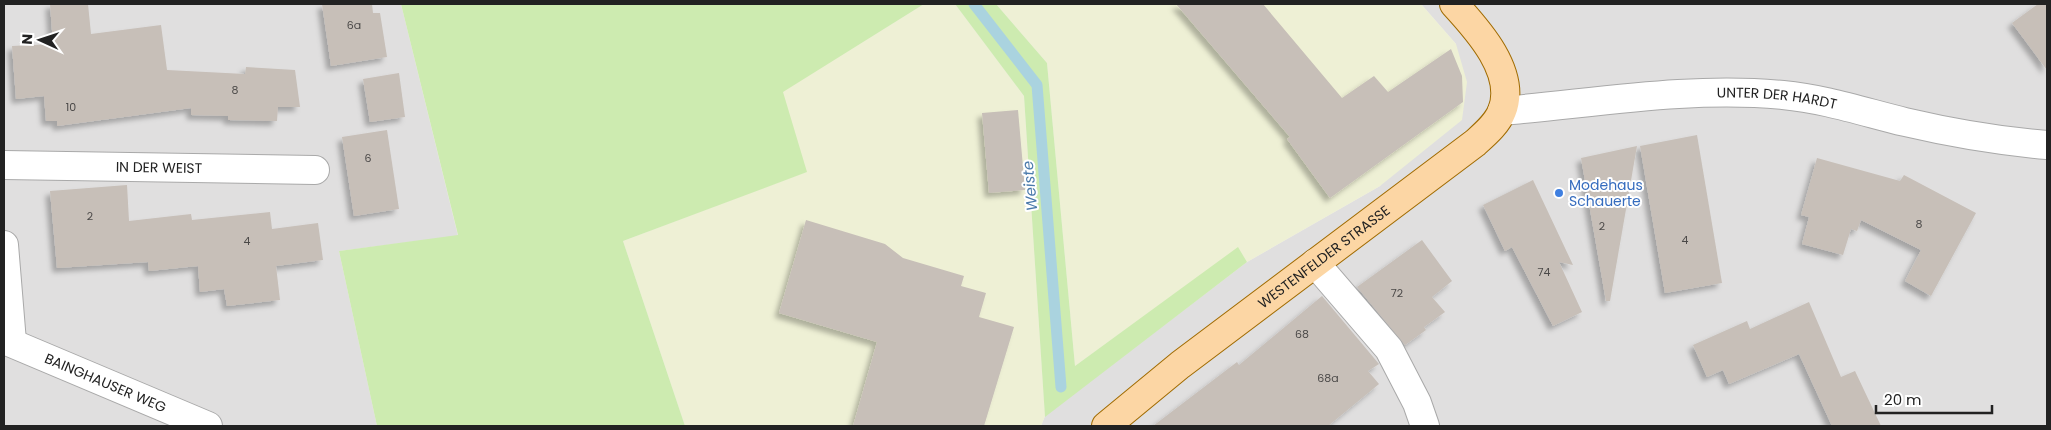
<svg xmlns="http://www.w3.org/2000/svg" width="2051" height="430" viewBox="0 0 2051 430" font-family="Poppins,sans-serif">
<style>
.residential{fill:#e0dfdf}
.farmland{fill:#eef0d5}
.grass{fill:#cdebb0}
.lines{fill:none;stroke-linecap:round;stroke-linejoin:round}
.stream{stroke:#aad3df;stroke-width:11}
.building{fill:#c7bfb8;filter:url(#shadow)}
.minor-casing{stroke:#a9a9a9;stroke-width:30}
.major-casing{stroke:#a06b00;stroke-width:30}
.minor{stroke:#fff;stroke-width:28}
.major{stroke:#fcd6a4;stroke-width:28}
.shop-dot{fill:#3f7fe0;stroke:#fff;stroke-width:2}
.labels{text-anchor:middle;stroke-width:4;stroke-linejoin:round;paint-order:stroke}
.number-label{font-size:11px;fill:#4b4948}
.street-label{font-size:14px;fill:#222;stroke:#fff}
.shop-label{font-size:14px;fill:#366cbe;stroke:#fff;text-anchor:start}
.water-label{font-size:15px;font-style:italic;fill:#4a7aab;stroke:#fff}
</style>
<defs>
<filter id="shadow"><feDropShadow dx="-4.5" dy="4.5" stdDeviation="2.5" flood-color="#0004"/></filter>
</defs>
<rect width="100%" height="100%" fill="#f2efe9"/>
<g class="residential">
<polygon points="4,4 401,4 458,236 339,251 377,426 4,426"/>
<polygon points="1421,4 2047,4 2047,426 1041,426 1045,416 1247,262 1380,186 1456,44"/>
</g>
<g class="farmland">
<polygon points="924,4 955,4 1024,96 1045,416 1041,426 685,426 623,241 806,172 782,92"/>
<polygon points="996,4 1421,4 1456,44 1467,82 1462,120 1380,186 1247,262 1238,248 1075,366 1047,63"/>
</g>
<g class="grass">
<polygon points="401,4 924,4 783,92 807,172 623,241 685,426 377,426 339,251 458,235"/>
<polygon points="955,4 996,4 1047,63 1075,366 1238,247 1247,262 1045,417 1024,96"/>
</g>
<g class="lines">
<polyline class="stream" points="974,4 1037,85 1061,387"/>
</g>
<g class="building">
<polygon points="50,4 88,4 91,34 161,25 167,70 245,74 246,67 295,70 300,107 278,107 277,121 228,120 228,116 191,115 191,108 57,126 57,121 46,121 44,96 16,99 12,46 53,44"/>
<polygon points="322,4 372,4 373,13 380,13 387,57 331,66"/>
<polygon points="1176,4 1263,4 1342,98 1374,76 1388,92 1451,49 1462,76 1463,102 1330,198 1287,139 1290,137"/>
<polygon points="2038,4 2047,4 2047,70 2012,23"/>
<polygon points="399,73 405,117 370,122 363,79"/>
<polygon points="1018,110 1025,190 989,193 982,113"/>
<polygon points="387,130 399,209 354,216 342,137"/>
<polygon points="1697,135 1722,283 1665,293 1640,146"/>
<polygon points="1637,146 1610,301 1606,301 1581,158"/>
<polygon points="1817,158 1900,181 1904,175 1976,213 1931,296 1905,281 1921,250 1861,220 1857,231 1851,229 1843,255 1802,244 1809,217 1801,215"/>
<polygon points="1533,180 1573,265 1559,262 1582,312 1553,326 1512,247 1505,251 1483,205"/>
<polygon points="127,185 129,221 191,214 192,220 270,212 272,229 318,223 323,260 276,266 280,300 227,306 224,289 200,292 198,266 149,271 148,262 57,268 50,191"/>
<polygon points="806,220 885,244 903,258 964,276 961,286 986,293 979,317 1014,327 984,426 853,426 877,342 779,313"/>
<polygon points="1422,240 1452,281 1432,297 1445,312 1424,327 1426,330 1405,345 1357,287"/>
<polygon points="1322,296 1379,364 1368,371 1379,384 1328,426 1153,426 1237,362 1239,365"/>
<polygon points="1809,302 1841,377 1855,371 1881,426 1832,426 1799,354 1729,384 1723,370 1707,377 1693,345 1747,321 1750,329"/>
</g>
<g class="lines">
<defs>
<g id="minor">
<path id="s1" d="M1502,111C1595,103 1690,86 1783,95C1825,99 1864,112 1905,122C1952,133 1999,141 2047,145"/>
<path id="s2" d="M4,165L315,170"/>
<polyline points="4,245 12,342"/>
<polyline points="1315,263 1389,349 1417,403 1425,426"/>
<path id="s3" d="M4,340L208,426"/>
</g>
<g id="major">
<path id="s4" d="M1106,426L1180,365L1475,143C1485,134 1497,124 1502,111C1517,73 1478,30 1454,4"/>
</g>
</defs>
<use href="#minor" class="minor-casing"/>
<use href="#major" class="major-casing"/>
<use href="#minor" class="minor"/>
<use href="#major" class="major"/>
</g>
<circle class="shop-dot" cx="1559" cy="193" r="5"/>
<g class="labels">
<g class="number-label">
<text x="354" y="29">6a</text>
<text x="235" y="94">8</text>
<text x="71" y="111">10</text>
<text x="368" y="162">6</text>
<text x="90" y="220">2</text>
<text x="1919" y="228">8</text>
<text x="1602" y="230">2</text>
<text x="1685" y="244">4</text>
<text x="247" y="245">4</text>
<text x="1544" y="276">74</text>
<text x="1397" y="297">72</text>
<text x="1302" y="338">68</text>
<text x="1328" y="382">68a</text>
</g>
<g class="street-label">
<text dy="5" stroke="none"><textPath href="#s1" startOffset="276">UNTER DER HARDT</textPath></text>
<text dy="5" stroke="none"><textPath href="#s2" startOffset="155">IN DER WEIST</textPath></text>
<text dy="5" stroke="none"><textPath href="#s4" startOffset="276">WESTENFELDER STRASSE</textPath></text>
<text dy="5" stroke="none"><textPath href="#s3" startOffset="110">BAINGHAUSER WEG</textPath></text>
</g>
<g class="shop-label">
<text x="1569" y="190">Modehaus<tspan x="1569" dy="16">Schauerte</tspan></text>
</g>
<g class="water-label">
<text transform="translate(1030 186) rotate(-95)" y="5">Weiste</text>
</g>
</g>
<rect width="2051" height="430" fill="none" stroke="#222222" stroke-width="10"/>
<g transform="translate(40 40) rotate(273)" stroke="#ffffff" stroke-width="4" paint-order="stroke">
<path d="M0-4L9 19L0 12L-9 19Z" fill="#222222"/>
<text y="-8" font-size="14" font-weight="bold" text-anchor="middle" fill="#222222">N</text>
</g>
<path d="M1876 405v8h116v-8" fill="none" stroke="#222222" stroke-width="2.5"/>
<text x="1884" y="405" font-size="15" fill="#222222" stroke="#ffffff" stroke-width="4" paint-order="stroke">20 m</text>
</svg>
